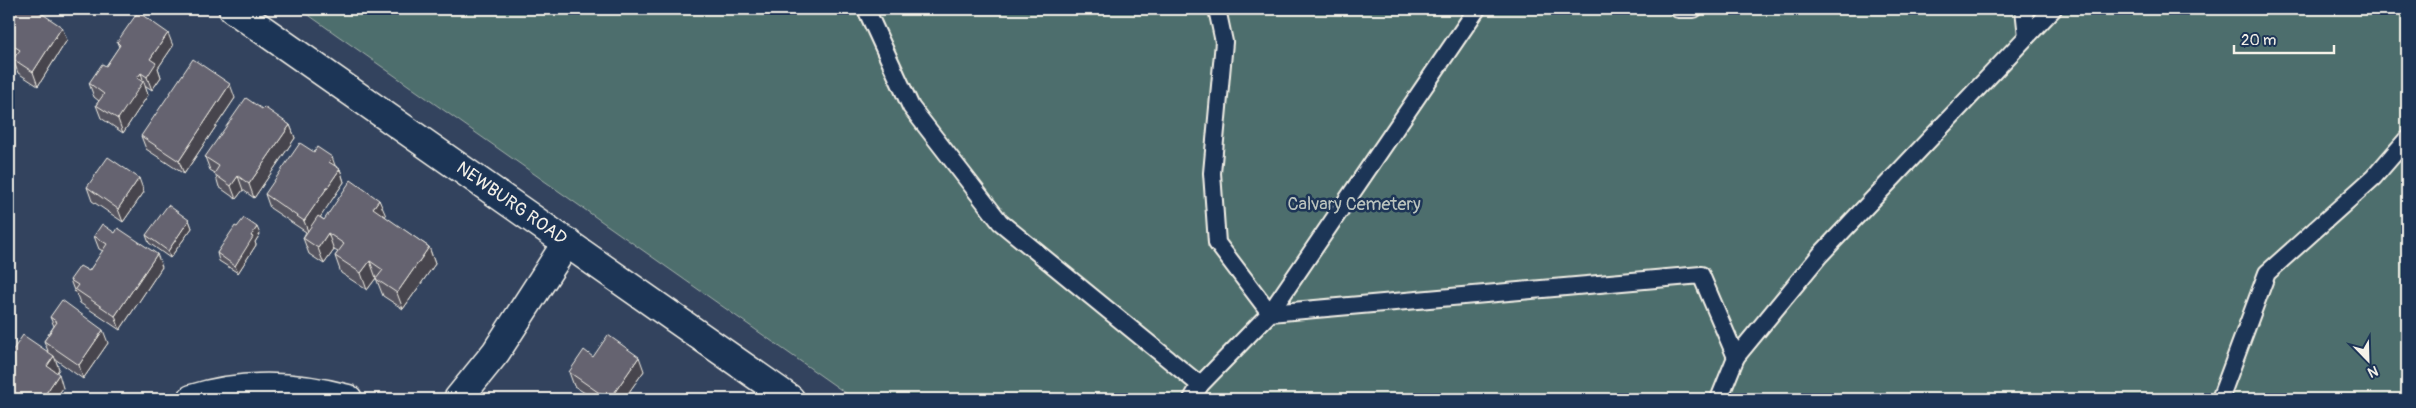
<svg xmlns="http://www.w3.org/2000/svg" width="2416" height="408" viewBox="0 0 2416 408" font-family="Pangolin,sans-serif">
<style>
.green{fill:#4e6e6d;stroke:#a1b0aa}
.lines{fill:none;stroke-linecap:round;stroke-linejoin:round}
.service-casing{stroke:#f4f1e8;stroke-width:20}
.minor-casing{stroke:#f4f1e8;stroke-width:31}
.secondary-casing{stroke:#f4f1e8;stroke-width:31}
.service{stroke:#1d3557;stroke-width:16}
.minor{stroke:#1d3557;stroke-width:28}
.secondary{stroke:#1d3557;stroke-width:28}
.wall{fill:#575560;stroke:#f4f1e8}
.shaded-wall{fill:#47454e;stroke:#f4f1e8}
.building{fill:#656370;stroke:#f4f1e8}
.labels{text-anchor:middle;stroke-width:5;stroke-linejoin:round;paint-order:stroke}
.street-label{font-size:18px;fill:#f4f1e8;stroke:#1d3557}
.park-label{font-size:18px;fill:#bac3bd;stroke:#1d3557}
</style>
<rect width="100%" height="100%" fill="#33435e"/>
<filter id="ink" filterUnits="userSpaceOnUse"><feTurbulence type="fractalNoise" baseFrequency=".02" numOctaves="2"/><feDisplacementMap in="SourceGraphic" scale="10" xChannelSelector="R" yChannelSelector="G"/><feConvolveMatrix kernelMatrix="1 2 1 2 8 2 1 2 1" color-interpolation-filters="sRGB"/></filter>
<g filter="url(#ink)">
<polygon class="green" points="300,9 2407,9 2407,399 854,399"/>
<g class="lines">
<defs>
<g id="service">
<polyline points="866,9 911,107 1000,222 1200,385"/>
<polyline points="1217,9 1224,42 1212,173 1217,243 1270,313 1477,9"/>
<polyline points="1678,9 1694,9"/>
<polyline points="2024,9 2027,36"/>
<polyline points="1736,357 1820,255 2053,9"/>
<polyline points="1192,399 1200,385 1270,313 1701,275 1736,357 1719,399"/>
<polyline points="2220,399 2267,273 2374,177 2407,139"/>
</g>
<g id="minor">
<path d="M192,399C244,383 296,385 348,399"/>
<polyline points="458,399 496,352 567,242"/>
</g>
<polyline id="secondary" points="233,9 790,399"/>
</defs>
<use href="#service" class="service-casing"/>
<use href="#minor" class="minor-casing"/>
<use href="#secondary" class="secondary-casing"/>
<use href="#service" class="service"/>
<use href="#minor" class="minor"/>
<use href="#secondary" class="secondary"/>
</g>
<g class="wall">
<polygon points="9,9 39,11 67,40 38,86 18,73 13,59 15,57 9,53"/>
<polygon points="117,42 173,46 158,68 161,77 152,90 146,86 145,87 148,95 123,133 101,118 96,105 99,101 94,97 89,83 106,66 119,47"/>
<polygon points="235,98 184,174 146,149 141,136"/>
<polygon points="262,109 290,125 295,138 254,198 243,190 236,199 219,187 215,173 210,170 205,157"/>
<polygon points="335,166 340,169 344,182 320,217 324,220 379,200 385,217 429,247 435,264 403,309 383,296 376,278 367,290 341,273 335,256 338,252 334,250 324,264 309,254 303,238 306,232 270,208 265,194"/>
<polygon points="87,187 144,192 123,222 92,201"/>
<polygon points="189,220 192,228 170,258 149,243 146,235"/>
<polygon points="237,227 260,234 255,242 256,245 238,273 219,261 217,253"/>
<polygon points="94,236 162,267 120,330 80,303 77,295 75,293 70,280 89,271 103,251 99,249"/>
<polygon points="50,317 108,343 83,379 55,359 59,369 56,373 63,388 55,399 9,399 9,356 48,351 44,341 54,326"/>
<polygon points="593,357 644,371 624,399 594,399 574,386 569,372"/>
</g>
<g class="shaded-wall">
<polygon points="62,27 67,40 38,86 33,72"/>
<polygon points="168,33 173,46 158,68 161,77 152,90 147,77 150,59"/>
<polygon points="141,73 148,95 123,133 118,119 137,78"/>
<polygon points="230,84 235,98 184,174 179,161"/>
<polygon points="290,125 295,138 254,198 249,184"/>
<polygon points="332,157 337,171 329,162"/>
<polygon points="340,169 344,182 309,234 304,221"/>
<polygon points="238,176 243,190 236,199 231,186"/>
<polygon points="139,178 144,192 123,222 118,209"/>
<polygon points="379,200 386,216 379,225 373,208"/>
<polygon points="189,220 192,228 170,258 168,251"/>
<polygon points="257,227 260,234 255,242 256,245 238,273 235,266 251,236"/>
<polygon points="328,233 334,250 324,264 318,248"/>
<polygon points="429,247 435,264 403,309 397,293"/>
<polygon points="157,254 162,267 120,330 115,316"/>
<polygon points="370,261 376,278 367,290 361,273"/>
<polygon points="103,330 108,343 83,379 79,365"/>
<polygon points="54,356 59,369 52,380 47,366"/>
<polygon points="639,357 644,371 624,399 610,399"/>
<polygon points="59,374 63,388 55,399 42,399"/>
</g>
<g class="building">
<polygon points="9,9 35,9 62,27 33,72 13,59 20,50 9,43"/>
<polygon points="138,12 168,33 150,59 156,63 147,77 141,73 137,78 143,82 118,119 96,105 104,94 89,83 102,64 106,66 120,45 117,42"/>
<polygon points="193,59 230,84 179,161 141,136"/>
<polygon points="246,98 262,109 264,107 290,125 249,184 238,176 231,186 214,174 219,166 205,157"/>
<polygon points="300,143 314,152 317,147 332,157 329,162 340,169 304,221 265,194"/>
<polygon points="108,157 139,178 118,209 87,187"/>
<polygon points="351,180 379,200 373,208 429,247 397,293 376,279 383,270 370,261 361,273 335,256 344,244 328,233 318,248 303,238 318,216 324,220"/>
<polygon points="168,205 189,220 168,251 146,235"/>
<polygon points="244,218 257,227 251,236 253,237 235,266 217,253 235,226 237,227"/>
<polygon points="102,224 115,233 118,228 157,254 115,316 75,289 78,285 70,280 80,266 89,271 107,244 94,236"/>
<polygon points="62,300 103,330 79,365 44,341 57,322 50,317"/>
<polygon points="23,335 54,356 47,366 59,374 42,399 20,399 9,391 9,369 12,365 9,363 9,356"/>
<polygon points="608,335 639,357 610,399 608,399 569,372 584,350 593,357"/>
<polygon points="553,395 563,399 551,399"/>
</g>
</g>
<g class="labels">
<g class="street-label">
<text transform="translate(512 203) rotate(35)" y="6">NEWBURG ROAD</text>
</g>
<g class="park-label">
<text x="1354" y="210">Calvary Cemetery</text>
</g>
</g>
<rect width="2416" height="408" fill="none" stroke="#1d3557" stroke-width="30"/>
<rect x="15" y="15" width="2386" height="378" fill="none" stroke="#f4f1e8" stroke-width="2" filter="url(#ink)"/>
<g transform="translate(2368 360) rotate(157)" stroke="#1d3557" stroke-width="4" paint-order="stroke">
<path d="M0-4L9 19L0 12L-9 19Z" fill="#f4f1e8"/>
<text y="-8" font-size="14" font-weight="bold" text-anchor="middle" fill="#f4f1e8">N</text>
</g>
<path d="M2234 45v8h100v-8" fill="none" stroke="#f4f1e8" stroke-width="2.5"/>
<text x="2241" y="45" font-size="15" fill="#f4f1e8" stroke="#1d3557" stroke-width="4" paint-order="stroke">20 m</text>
</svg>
